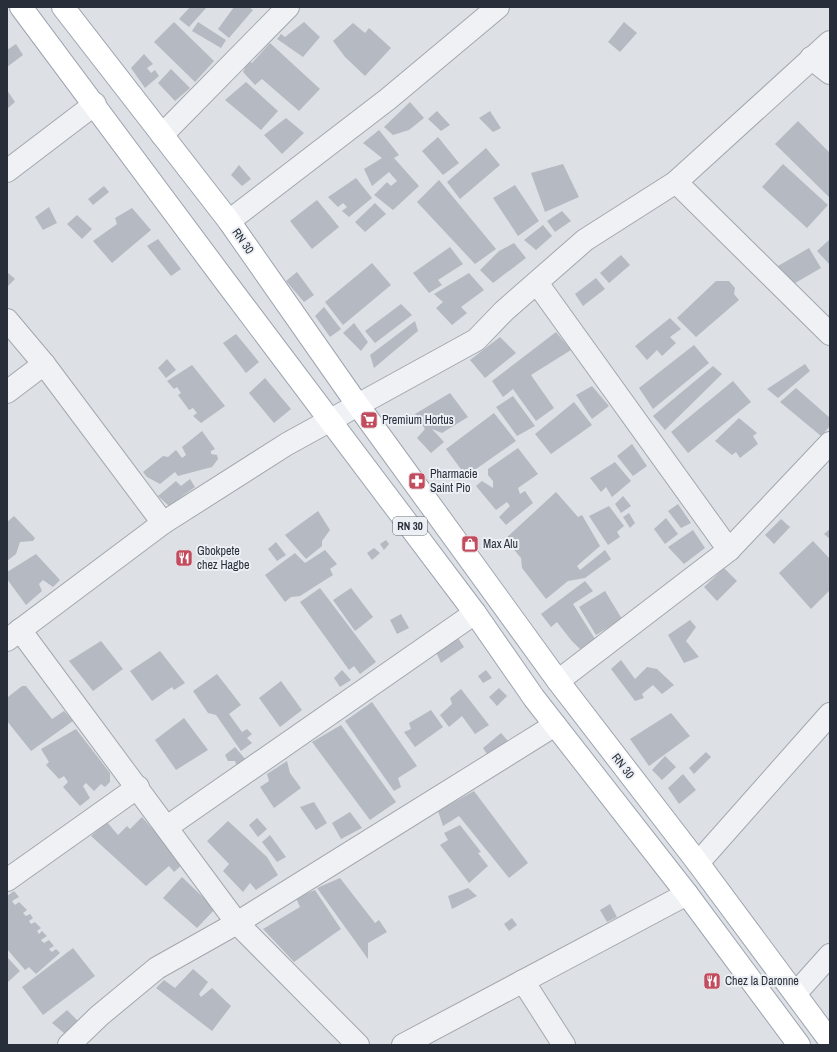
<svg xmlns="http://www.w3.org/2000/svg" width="837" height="1052" viewBox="0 0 837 1052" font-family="'Archivo Narrow',sans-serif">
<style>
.building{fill:#b5bac2}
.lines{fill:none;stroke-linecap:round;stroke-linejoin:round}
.minor-casing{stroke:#a3a7af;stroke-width:24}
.major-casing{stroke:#9da5b0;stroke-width:24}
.minor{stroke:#eff1f4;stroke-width:22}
.major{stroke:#fff;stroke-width:22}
.labels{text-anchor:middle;stroke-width:4;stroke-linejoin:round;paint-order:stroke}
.shield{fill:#eceff3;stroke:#636972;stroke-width:1}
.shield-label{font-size:11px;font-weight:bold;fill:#282f3b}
.street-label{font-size:12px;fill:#282f3b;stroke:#eceff3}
.poi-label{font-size:12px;fill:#282f3b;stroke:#eceff3;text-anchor:start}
</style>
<rect width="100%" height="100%" fill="#dde0e5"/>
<g class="building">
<polygon points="190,7 207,7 189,27 179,19"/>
<polygon points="234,7 249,7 253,10 229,38 218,29"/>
<polygon points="174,22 214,61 195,82 154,42"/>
<polygon points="198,22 226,40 221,48 192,31"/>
<polygon points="304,22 320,37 303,57 277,39 281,34 285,37"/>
<polygon points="624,22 637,33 620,52 608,42"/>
<polygon points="353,23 365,33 369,28 391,48 365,76 345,57 333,41"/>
<polygon points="270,43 320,89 299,111 262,79 255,85 243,72 248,61 252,63"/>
<polygon points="16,44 23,55 7,67 7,50"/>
<polygon points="144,54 153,64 147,68 151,73 155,70 159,76 145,88 131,68"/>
<polygon points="171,69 190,88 175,101 158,83"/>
<polygon points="246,82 278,111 261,130 225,100"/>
<polygon points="7,90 15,102 7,109"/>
<polygon points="410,102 424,118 409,130 393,135 384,127"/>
<polygon points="437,111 450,125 441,131 428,119"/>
<polygon points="490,111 501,128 493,132 479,118"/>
<polygon points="286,118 304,133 282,154 264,135"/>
<polygon points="798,121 830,153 830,198 775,144"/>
<polygon points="379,130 399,155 394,158 419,186 393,210 374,195 387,182 391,186 397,181 389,172 372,186 364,169 382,158 363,143"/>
<polygon points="438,137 459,163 443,175 422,151"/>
<polygon points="486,148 500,165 460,199 447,182"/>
<polygon points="563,164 579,197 545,212 531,173"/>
<polygon points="783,164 828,205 807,228 762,187"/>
<polygon points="239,165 251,179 242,186 231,175"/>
<polygon points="356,178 372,198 349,217 342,211 347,207 343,203 338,207 328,197"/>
<polygon points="439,180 496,249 475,264 417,202"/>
<polygon points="515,185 539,221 518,236 493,198"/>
<polygon points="104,186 109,192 93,205 88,199"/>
<polygon points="317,200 339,227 312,249 290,221"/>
<polygon points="375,203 386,214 365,232 355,222"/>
<polygon points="49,207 57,223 43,230 35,217"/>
<polygon points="132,208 151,230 112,263 93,241 117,224 115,218"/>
<polygon points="562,211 571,221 555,232 547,221"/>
<polygon points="77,215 92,229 82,239 67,224"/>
<polygon points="543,225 552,236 536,250 524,240"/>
<polygon points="158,239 181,269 171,276 147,246"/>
<polygon points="830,239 830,265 817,251"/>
<polygon points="514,243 526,258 493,283 480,270 499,251"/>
<polygon points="450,247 463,264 438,280 442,285 429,293 413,273"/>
<polygon points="809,248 821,268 790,286 778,266"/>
<polygon points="621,255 630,265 609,283 600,273"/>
<polygon points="372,263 391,285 343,325 325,302"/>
<polygon points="7,272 15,279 7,287"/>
<polygon points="297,272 314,295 304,302 286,281"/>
<polygon points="469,273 484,290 461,307 467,313 452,325 436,308 443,302 434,294"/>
<polygon points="596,278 605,289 583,306 575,294"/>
<polygon points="716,281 729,281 735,288 734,294 739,300 696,337 677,318"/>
<polygon points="401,304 412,315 375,343 365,331"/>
<polygon points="324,307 341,329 330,337 315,316"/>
<polygon points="670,318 681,329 670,337 676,343 662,356 657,350 647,360 635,346"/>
<polygon points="415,321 418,331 374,368 370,355"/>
<polygon points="354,323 368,342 361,351 343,333"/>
<polygon points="556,332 571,350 531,375 554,408 536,421 513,389 503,397 492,381"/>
<polygon points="236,334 259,362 246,373 223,343"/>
<polygon points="500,337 516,353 485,378 470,360"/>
<polygon points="694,345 709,363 653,409 639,388"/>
<polygon points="167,359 176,370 166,378 158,368"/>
<polygon points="805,364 810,371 778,398 767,389"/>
<polygon points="192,365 225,406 201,423 193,416 197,413 193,408 189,410 178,395 181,393 177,387 174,389 167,381"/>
<polygon points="713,366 722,374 665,430 653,416"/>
<polygon points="265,378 291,409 274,423 249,393"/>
<polygon points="733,381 751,402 688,453 671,432"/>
<polygon points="592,386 609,406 592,419 576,395"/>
<polygon points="796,388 830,418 830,426 821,436 780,402"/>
<polygon points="450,393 468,417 442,433 432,429 444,442 431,453 417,438 425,429 415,414"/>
<polygon points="513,396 535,426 517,436 496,407"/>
<polygon points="574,402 592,425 551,454 535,434"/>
<polygon points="494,413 516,441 466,476 446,449"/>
<polygon points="739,418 757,433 753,436 758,444 740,458 736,452 732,455 715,441"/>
<polygon points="202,431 215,449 211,451 211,454 217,455 218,459 212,467 178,476 175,472 160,484 147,477 143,472 163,456 168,457 176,450 182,458 186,455 182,447"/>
<polygon points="632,444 647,466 633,476 617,456"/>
<polygon points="518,448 538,474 518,488 520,494 525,491 533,503 506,525 499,517 510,506 507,502 496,510 476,486 482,481 493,488 493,481 488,475 488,469"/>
<polygon points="615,462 631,481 612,497 606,487 601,492 590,478"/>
<polygon points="190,479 195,487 169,506 158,496 176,481 181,486"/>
<polygon points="556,492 578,517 582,515 600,546 577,566 580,570 605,550 611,559 585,578 568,581 546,599 522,568 521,558 505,539"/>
<polygon points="623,496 631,506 621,513 615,504"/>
<polygon points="678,504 691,523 681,528 668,511"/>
<polygon points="609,506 624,526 617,532 620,537 608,545 589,516"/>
<polygon points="318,511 330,530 322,541 322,546 306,559 285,535"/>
<polygon points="629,513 635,523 630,528 623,517"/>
<polygon points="14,516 35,538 33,541 20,542 16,554 7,561 7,522"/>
<polygon points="666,518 678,534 665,544 654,529"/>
<polygon points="781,519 790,527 774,544 765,535"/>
<polygon points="830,529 830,539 824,534"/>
<polygon points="693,530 705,548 684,564 668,547"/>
<polygon points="386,540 389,544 384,550 380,544"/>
<polygon points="813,541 830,559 830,590 811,609 779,573"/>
<polygon points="276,542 286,555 277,561 268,549"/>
<polygon points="374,548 380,553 372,560 367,553"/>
<polygon points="325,550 337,564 330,569 333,575 300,596 291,597 285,602 265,575 295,553 305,563"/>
<polygon points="36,554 60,580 53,587 43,580 39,584 42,591 26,605 7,579 7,572"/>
<polygon points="724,568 737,581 717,601 704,587"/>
<polygon points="585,581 593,591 573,604 595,639 580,649 571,640 557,622 551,627 541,614"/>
<polygon points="320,588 376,662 360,674 354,666 349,670 300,602"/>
<polygon points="351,588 373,617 355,631 333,600"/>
<polygon points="605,591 622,619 596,635 579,607"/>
<polygon points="401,614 409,628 397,634 390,620"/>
<polygon points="690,620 696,627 686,641 699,657 684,663 668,635"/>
<polygon points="458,638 464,647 441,663 436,652"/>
<polygon points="101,641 123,669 93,691 69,661"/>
<polygon points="160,651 185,683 174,690 172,687 152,701 130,671"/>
<polygon points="621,660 635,679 647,667 657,669 674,685 662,694 653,685 642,694 644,698 635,701 611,669"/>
<polygon points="342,670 351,680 340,687 334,678"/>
<polygon points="486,670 492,678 483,683 478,676"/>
<polygon points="217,674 241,705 229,714 242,732 247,729 252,734 247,738 252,743 241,751 216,715 208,713 193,691"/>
<polygon points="281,681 302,710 280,727 259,698"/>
<polygon points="22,686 26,686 52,719 64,711 73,721 31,751 7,721 7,695 8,697"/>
<polygon points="499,688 507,696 497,706 489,697"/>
<polygon points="461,689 489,725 475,734 462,716 449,727 440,715 452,704 450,698"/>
<polygon points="372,702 417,766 398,778 401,787 394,791 345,721"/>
<polygon points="431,710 443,727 415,747 404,732 411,729 409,723"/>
<polygon points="671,713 690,736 649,766 630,739"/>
<polygon points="184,718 208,750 176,770 155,740"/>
<polygon points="341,725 396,802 370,820 312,742"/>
<polygon points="76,729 110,773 110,782 105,787 101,784 94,791 86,783 83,786 90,798 80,806 63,787 68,782 64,776 59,779 46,765 49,762 41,749"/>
<polygon points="501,733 508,741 489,757 483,748"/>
<polygon points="235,747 246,760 237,766 235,761 228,761 225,755"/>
<polygon points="706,752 711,757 694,774 689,768"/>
<polygon points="665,756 676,767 662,780 652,770"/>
<polygon points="287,761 290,773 301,788 274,808 260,787 269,781 267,774"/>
<polygon points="683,774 696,790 679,804 668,788"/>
<polygon points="474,791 528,863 509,878 459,816 443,826 438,811"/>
<polygon points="314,802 327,823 316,830 300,807"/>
<polygon points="350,812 362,828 341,839 332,823"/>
<polygon points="142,817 183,864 174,872 169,866 146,886 91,836 107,822 118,835 127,826 130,829"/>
<polygon points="257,818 267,829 258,837 249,825"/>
<polygon points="228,821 267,857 278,875 256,890 250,883 243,892 223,871 229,864 207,841"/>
<polygon points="460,825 481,852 478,853 488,866 469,883 440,845 448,840 444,833"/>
<polygon points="270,835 286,857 277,862 262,842"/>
<polygon points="182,877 215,909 197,928 163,898"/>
<polygon points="340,878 375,923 379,920 387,932 368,943 368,959 317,888"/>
<polygon points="468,888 477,896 452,909 448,896"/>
<polygon points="315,890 341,929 294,962 263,929 300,907 296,898"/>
<polygon points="14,891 19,897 12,901 15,905 19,902 27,910 23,913 26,916 30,914 33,918 29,921 31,924 35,922 41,928 37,931 39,934 42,931 47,936 41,940 44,943 49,940 54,946 49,949 52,952 56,949 60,953 36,974 29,967 25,970 7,949 7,896"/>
<polygon points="610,904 617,917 607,922 600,910"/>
<polygon points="512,918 517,925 509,931 504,924"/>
<polygon points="73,948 95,976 43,1015 22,987"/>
<polygon points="7,957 20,971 7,983"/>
<polygon points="193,969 208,982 199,994 201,997 212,988 231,1006 212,1031 156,988 164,980 175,988"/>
<polygon points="67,1010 78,1021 65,1034 52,1023"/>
</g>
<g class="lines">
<defs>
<g id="minor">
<polyline points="811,58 830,73"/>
<polyline points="162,135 288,7"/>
<polyline points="7,171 95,104"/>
<polyline points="676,182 830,334"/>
<polyline points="229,221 388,99 498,7"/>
<polyline points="537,283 729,550"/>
<polyline points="7,320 44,364 163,523"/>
<polyline points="7,392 44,364"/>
<polyline points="20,630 237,923 358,1045"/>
<polyline points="7,640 163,523 287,444 476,340 504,311 585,240 676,182 830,42"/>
<polyline points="558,681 729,550 830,443"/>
<polyline points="167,827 475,613"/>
<polyline points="698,863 830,714"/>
<polyline points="7,880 138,787"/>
<polyline points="523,981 564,1045"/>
<polyline points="796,993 830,955"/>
<polyline points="69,1045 99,1016 157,968 237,923 555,725"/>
<polyline points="403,1045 687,894"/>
</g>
<g id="major">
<polyline points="21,7 225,281 475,613 534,698 687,894 799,1045"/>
<polyline points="63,7 229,221 357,404 558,681 698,863 830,1041"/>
</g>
</defs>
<use href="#minor" class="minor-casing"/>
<use href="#major" class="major-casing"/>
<use href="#minor" class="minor"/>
<use href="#major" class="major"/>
</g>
<defs>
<symbol id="supermarket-square" viewBox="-11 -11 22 22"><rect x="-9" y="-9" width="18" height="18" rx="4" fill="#c24b5d" stroke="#eceff3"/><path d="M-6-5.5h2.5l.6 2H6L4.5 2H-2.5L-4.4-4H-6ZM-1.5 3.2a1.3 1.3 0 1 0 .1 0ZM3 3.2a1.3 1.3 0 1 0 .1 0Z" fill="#fff"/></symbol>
<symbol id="pharmacy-square" viewBox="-11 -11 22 22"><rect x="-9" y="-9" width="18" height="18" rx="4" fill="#c24b5d" stroke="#eceff3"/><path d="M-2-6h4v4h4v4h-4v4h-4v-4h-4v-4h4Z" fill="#fff"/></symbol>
<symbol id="shop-square" viewBox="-11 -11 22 22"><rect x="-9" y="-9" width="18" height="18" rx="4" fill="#c24b5d" stroke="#eceff3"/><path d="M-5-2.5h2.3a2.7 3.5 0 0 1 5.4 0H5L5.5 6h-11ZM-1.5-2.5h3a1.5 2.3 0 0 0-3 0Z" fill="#fff"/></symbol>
<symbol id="restaurant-square" viewBox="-11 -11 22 22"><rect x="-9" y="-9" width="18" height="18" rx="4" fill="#c24b5d" stroke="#eceff3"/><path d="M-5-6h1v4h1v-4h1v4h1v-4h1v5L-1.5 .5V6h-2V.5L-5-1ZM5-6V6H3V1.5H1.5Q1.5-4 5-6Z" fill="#fff"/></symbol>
</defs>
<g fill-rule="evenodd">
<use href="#supermarket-square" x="359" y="410" width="20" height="20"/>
<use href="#pharmacy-square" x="407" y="471" width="20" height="20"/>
<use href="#shop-square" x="460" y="534" width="20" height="20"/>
<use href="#restaurant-square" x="174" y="548" width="20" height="20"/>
<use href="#restaurant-square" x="702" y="971" width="20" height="20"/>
</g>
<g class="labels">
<rect class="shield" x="393" y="517" width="34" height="18" rx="3"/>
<g class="shield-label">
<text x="410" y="530">RN 30</text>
</g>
<g class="street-label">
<text transform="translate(243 241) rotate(55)" y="4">RN 30</text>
<text transform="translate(623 766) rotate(52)" y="4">RN 30</text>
</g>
<g class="poi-label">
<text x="382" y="424">Premium Hortus</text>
<text x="430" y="478">Pharmacie<tspan x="430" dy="14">Saint Pio</tspan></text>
<text x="483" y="548">Max Alu</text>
<text x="197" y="555">Gbokpete<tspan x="197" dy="14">chez Hagbe</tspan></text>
<text x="725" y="985">Chez la Daronne</text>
</g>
</g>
<rect width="837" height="1052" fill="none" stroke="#282f3b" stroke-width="16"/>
</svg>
